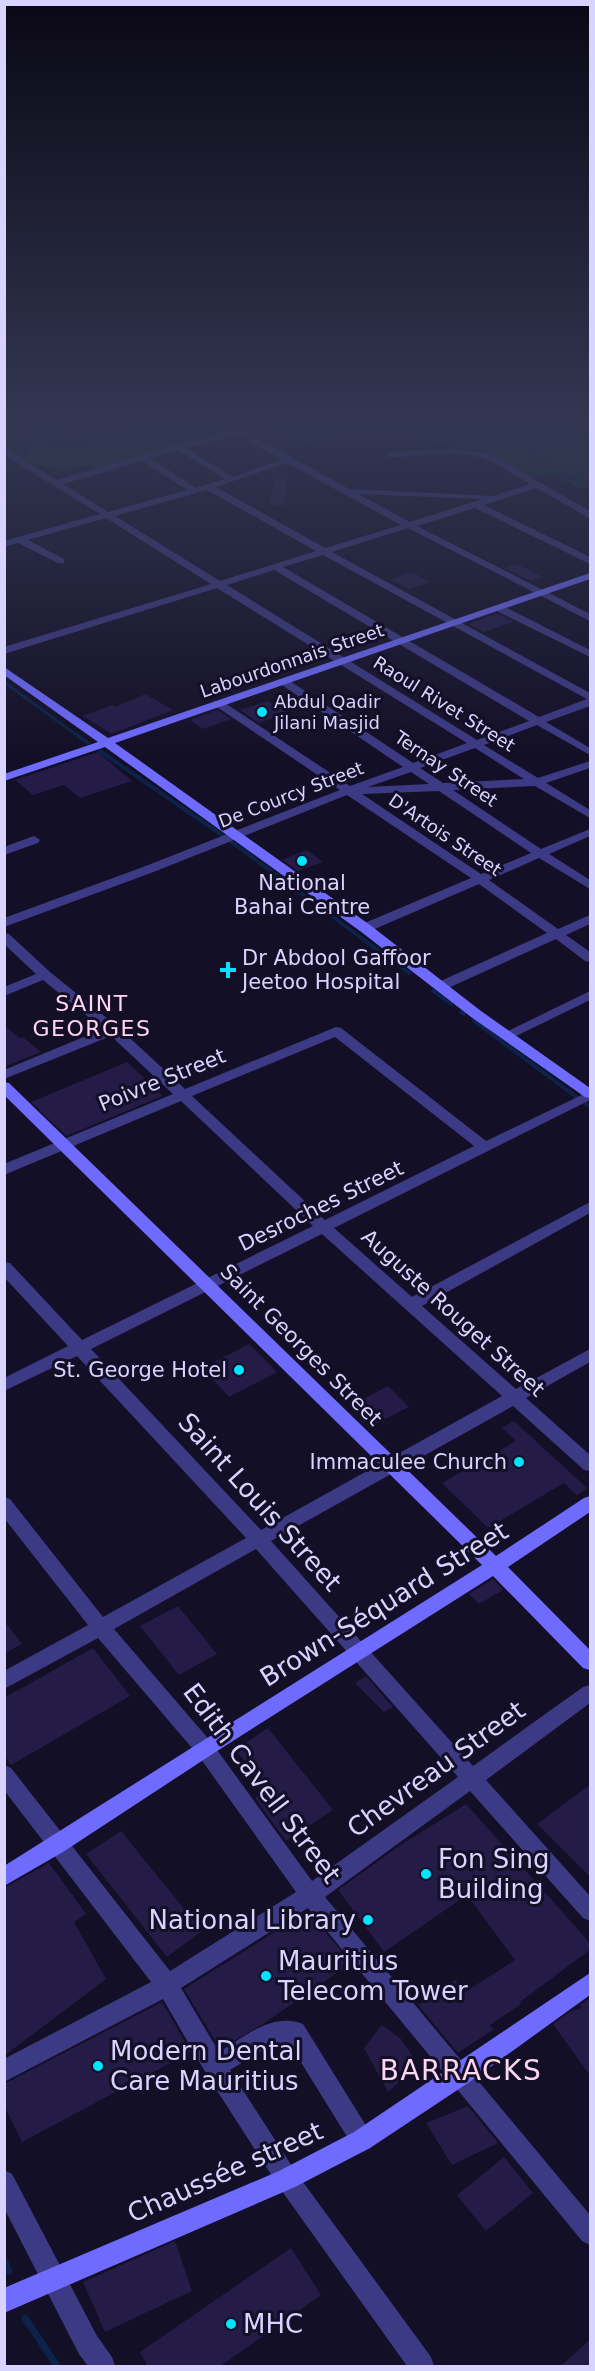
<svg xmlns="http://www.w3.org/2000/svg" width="595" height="2371" viewBox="0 0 595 2371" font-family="'DejaVu Sans',sans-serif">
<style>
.green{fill:#12302f}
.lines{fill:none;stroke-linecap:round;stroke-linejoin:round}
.stream-far2{stroke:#0c2248;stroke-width:3}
.stream-far1{stroke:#0c2248;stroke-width:4}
.stream{stroke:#0c2248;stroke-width:7}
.building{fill:#241b47}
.street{fill:#3d3a85;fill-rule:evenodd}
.secondary{fill:#6f6bff;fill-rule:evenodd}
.poi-dot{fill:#00e5ff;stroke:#130f26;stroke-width:2}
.labels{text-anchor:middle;stroke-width:6;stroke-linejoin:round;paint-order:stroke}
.far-street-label{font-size:18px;fill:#d9d4ff;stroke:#130f26}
.far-poi-label{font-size:18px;fill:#d9d4ff;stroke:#130f26;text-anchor:start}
.poi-label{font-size:21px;fill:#d9d4ff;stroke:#130f26;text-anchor:end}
.street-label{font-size:21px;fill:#d9d4ff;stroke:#130f26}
.neighbourhood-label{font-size:22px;letter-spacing:1.5px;fill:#ffd6f0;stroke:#130f26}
.near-street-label{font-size:26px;fill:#d9d4ff;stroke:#130f26}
.near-poi-label{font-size:26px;fill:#d9d4ff;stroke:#130f26;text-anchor:start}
.near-quarter-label{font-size:28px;letter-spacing:1.5px;fill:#ffd6f0;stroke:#130f26}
</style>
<rect width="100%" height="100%" fill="#130f26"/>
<g class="green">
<path d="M45,424L52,427L49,442L43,446C62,445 81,453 94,436C110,436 127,437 140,424H214L229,432L157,452L137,455L101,468L82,467L65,471L34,465L18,457L27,452L35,435L32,425Z"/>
<polygon points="290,424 296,424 326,440 305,445 274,429"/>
<polygon points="311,424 590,424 590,486 580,489 552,474 532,478 479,448 432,444 410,430 378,428 371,431 357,433"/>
</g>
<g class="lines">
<g class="stream-far2">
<polyline points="468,424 499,433 570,479 590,481"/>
<polyline points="4,682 78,736"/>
</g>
<g class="stream-far1">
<polyline points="76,734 88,743"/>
<polyline points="100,751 222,835 409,973"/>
<polyline points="433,991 451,1004"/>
<polyline points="461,1012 464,1014"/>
<polyline points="474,1021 590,1107"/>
</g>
<g class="stream">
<polyline points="4,2260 9,2271"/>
<polyline points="25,2318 57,2366"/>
</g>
</g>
<g class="building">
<polygon points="275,478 287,479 284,506 270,505"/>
<polygon points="517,564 543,577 531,581 505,568"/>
<polygon points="412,572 431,582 409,589 390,580"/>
<polygon points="497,614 514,622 484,632 468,624"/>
<polygon points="145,694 173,710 112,734 83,716 112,705 115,707"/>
<polygon points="268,701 287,713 259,723 240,710"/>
<polygon points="217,710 231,719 203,729 190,720"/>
<polygon points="98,752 132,781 80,798 64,785 33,795 15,780"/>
<polygon points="307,850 323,862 298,871 282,860"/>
<polygon points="4,1025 19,1038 23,1037 41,1052 4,1067"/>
<polygon points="127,1062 163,1096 66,1136 31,1102"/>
<polygon points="249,1344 277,1372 229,1397 202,1368"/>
<polygon points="388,1386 409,1407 370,1427 350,1406"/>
<polygon points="514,1421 587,1488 577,1495 564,1483 488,1528 442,1483 516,1441 502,1428"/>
<polygon points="493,1579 503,1590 479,1604 469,1594"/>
<polygon points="178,1606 217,1654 179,1675 140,1626"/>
<polygon points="4,1621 22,1644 4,1654"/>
<polygon points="93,1648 130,1696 11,1765 4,1755 4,1698"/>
<polygon points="366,1676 393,1707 384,1712 355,1683"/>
<polygon points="268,1728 333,1810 286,1841 255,1798 269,1788 235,1750"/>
<polygon points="591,1784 591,1878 537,1824"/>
<polygon points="466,1804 591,1944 591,1949 520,2002 521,2004 490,2025 494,2029 458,2053 418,2005 455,1980 465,1992 515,1960 467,1895 384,1952 338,1890 399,1846"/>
<polygon points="121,1831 202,1931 167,1957 86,1854"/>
<polygon points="49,1863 86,1914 74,1922 106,1979 4,2056 4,1888"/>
<polygon points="308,1911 351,1963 263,2024 220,2049 184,1989"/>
<polygon points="591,1997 591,2077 553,2024 571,2011 582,2008 580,2005"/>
<polygon points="162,2002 191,2052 22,2142 4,2105 4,2084"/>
<polygon points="382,2025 401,2039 413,2057 414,2068 388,2092 364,2048"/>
<polygon points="468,2106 498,2143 452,2165 426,2123"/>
<polygon points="504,2157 533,2193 486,2231 457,2195"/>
<polygon points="175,2241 192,2291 105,2332 83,2282"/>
<polygon points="291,2248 321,2295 219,2367 148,2367 140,2352"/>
<polygon points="591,2338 591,2367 560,2367"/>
</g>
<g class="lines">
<g class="street">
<path d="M245,431L349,489L493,496L530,484C516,476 501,465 485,459C457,448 420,456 391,458L387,455L391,452C426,451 458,447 492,455L590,511V518L587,517L537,488L484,505L590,557V564L475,508L417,526L590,614V621L408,528L332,552L590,693V706L546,722L590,748V755L537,725L484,745L538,778L590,761V768L546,783L590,810V818L535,786L453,790L541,849L590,829V836L549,854L590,880V889L539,858L489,880L558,929L590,915V924L566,935L590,952V962L585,961L556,939L446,989H436L434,986L436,983L547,933L479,884L370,931H360L359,928L360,925L471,878L347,795L151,873L4,927V918L143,867L340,790L214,705V701H222L350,786L403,767L279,683V679H287L413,763L467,743L217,588L4,654V647L211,584L106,518L28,540L64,559V563H58L18,543L4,547V541L100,514L4,455V448L57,480L176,445L226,432ZM243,437L281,460L233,477L186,448L226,438ZM178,450L225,479L196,488L150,458ZM142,461L187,490L108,512L63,484ZM287,463L401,525L325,548L216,487ZM207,490L316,551L220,581L115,516ZM358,494L482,499L410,522ZM323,555L587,699L539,717L283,567ZM274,570L529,721L477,740L227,585ZM475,748L524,779L443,783L420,768ZM411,772L429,784L368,787ZM439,791L531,853L481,874L362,794Z"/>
<polygon points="495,606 503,606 590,650 590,657 495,610"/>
<polygon points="34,836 40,840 38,843 4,855 4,847"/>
<path d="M4,933L9,934L50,972L118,1027L185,1089L336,1027L341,1028L486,1141L590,1091V1100L334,1228L412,1297L590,1202V1213L422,1306L516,1389L590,1349V1362L526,1398L590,1455V1471L584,1470L513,1406L271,1541L473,1766L583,1687L590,1685V1703L486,1780L590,1896V1921L583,1918L470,1791L325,1897L590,2215V2245L582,2241L308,1908L181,1988L219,2052C244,2037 272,2012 303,2024L370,2132L374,2140L370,2148L362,2152L354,2148L289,2043L273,2044L230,2070L295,2171L431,2357L434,2366H407L279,2187L207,2075L163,1999L4,2082V2059L151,1982L4,1790V1765L11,1768L170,1971L296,1892L198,1755L98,1638L4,1689V1671L88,1625L4,1518V1497L10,1499L103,1617L246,1538L77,1356L4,1391V1378L68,1346L4,1277V1262L10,1263L82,1340L313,1226L181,1101L4,1175V1164L173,1094L111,1036L4,1079V1070L103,1029L43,980L4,996V987L36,974L4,944ZM335,1037L474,1146L325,1220L192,1096ZM322,1234L502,1396L261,1530L91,1349ZM256,1549L458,1777L312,1881L212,1743L114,1629Z"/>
<polygon points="590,991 590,1000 512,1038 502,1038 500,1035"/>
<polygon points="4,2170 12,2174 97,2336 112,2357 115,2366 88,2366 79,2354 4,2208"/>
</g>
<g class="secondary">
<polygon points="590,573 590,579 115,743 370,925 481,1011 590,1088 590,1098 585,1097 471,1017 360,931 105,747 4,781 4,774 98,742 4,675 4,667 108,738"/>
<polygon points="4,1082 9,1083 496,1556 584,1498 590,1496 590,1512 508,1567 590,1650 590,1670 583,1668 493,1576 214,1753 63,1852 4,1886 4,1866 482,1565 4,1095"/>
<polygon points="590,1973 590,1995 468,2083 370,2148 295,2187 4,2313 4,2288 279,2171 354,2132"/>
</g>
</g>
<linearGradient id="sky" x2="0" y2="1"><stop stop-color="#0a0815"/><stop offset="0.56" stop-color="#333752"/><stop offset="1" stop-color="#333752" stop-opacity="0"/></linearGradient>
<rect width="595" height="756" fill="url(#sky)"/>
<g class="poi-dot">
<circle cx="262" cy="712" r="6"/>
<circle cx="302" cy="861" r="6"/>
<path d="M225 961h6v6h6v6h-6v6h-6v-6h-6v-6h6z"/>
<circle cx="239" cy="1370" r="6"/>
<circle cx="519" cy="1462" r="6"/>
<circle cx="426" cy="1874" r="6"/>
<circle cx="368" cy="1920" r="6"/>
<circle cx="266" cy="1976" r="6"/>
<circle cx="98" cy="2066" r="6"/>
<circle cx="231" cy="2324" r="6"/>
</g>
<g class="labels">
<g class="far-street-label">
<text transform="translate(292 661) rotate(-19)" y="6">Labourdonnais Street</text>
<text transform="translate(444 704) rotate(32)" y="6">Raoul Rivet Street</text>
<text transform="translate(446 769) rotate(34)" y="6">Ternay Street</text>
<text transform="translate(291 795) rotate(-21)" y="6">De Courcy Street</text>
<text transform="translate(445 835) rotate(34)" y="6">D'Artois Street</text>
</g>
<g class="far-poi-label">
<text x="274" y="708">Abdul Qadir<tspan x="274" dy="21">Jilani Masjid</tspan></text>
</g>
<g class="poi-label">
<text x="302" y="890" text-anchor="middle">National<tspan x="302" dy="24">Bahai Centre</tspan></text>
<text x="242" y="965" text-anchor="start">Dr Abdool Gaffoor<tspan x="242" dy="24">Jeetoo Hospital</tspan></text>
<text x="227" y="1377">St. George Hotel</text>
<text x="507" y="1469">Immaculee Church</text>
</g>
<g class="street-label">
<text transform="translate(162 1080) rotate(-22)" y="7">Poivre Street</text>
<text transform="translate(321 1206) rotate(-26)" y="7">Desroches Street</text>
<text transform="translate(453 1313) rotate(42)" y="7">Auguste Rouget Street</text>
<text transform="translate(301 1345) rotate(45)" y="7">Saint Georges Street</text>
</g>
<g class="neighbourhood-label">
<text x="92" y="1011">SAINT<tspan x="92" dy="25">GEORGES</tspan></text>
</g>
<g class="near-street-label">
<text transform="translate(260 1502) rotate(48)" y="9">Saint Louis Street</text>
<text transform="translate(384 1604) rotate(-32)" y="9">Brown-Séquard Street</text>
<text transform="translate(436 1769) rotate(-36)" y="9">Chevreau Street</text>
<text transform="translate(262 1783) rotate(53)" y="9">Edith Cavell Street</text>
<text transform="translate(225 2172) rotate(-24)" y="9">Chaussée street</text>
</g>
<g class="near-poi-label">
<text x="438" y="1868">Fon Sing<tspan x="438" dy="30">Building</tspan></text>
<text x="356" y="1929" text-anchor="end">National Library</text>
<text x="278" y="1970">Mauritius<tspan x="278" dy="30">Telecom Tower</tspan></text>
<text x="110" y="2060">Modern Dental<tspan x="110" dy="30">Care Mauritius</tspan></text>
<text x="243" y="2333">MHC</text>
</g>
<g class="near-quarter-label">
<text x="461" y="2080">BARRACKS</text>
</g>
</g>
<rect width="595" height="2371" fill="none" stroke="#d9d4ff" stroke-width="12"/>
</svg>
